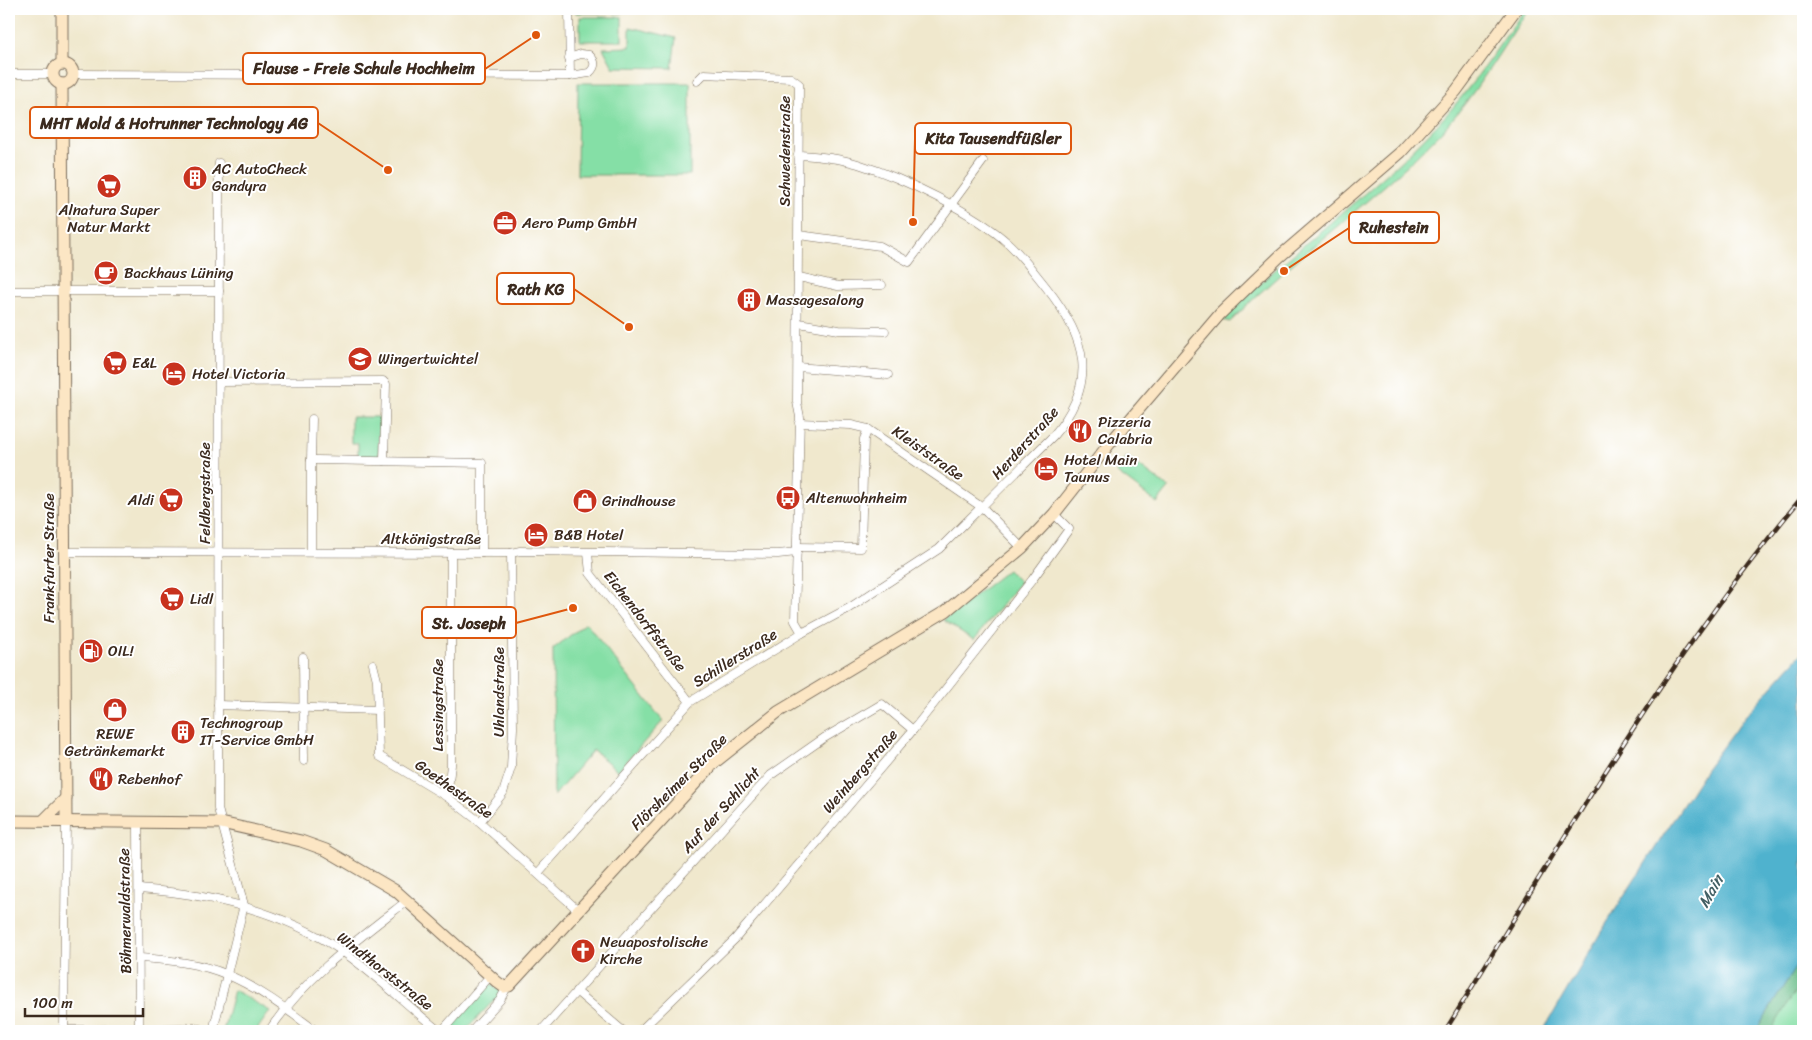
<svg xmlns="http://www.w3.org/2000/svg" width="1812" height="1040" viewBox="0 0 1812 1040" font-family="Sriracha,sans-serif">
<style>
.green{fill:#85dfa6;stroke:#608462}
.forest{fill:#6cbe8b;stroke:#547454}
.water{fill:#4fb2ce;stroke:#456e76}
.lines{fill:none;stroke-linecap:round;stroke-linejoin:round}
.street-casing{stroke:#7a6c5b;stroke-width:9}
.secondary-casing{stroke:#7a6c5b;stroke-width:13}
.street{stroke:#fff;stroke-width:8}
.secondary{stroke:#fce6c4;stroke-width:11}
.rail-casing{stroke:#3b2a1e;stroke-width:4.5}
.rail{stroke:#fff;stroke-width:2.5;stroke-dasharray:8;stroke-linecap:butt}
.labels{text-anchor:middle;stroke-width:4;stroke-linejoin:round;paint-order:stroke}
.street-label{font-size:15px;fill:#3b2a1e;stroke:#fff}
.poi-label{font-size:15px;fill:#3b2a1e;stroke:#fff;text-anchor:start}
.water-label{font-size:16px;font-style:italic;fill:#436064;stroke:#fff}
.leader{fill:none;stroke:#df570d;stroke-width:2}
.callout-dot{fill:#df570d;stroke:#fff;stroke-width:2}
.callout{fill:#fff;stroke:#df570d;stroke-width:2}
.callout-label{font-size:16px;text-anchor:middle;font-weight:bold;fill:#3b2a1e}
</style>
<rect width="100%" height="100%" fill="#fff"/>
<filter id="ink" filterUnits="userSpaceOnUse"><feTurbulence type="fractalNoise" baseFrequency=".02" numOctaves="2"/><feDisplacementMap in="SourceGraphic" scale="10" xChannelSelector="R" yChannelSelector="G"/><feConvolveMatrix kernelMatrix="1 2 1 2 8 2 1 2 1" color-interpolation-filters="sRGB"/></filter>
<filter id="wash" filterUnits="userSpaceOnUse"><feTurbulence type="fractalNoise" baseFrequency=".0096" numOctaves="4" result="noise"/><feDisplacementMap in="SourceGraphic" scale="20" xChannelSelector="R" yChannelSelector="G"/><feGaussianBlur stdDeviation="1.12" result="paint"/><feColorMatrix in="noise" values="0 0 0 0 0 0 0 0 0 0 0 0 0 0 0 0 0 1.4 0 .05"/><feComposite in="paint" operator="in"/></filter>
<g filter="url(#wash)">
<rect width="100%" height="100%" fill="#f0e8cd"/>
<g class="green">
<polygon points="576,9 625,9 622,13 576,13"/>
<path d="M1525,9H1529C1500,50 1476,95 1441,132C1376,201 1296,254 1230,322L1222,320C1290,250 1372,195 1438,124C1471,89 1497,48 1525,9Z"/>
<rect x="580" y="17" width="42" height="24"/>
<polygon points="630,27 676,38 672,68 613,67 603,48 630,47"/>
<polygon points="578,83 690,83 690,175 577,175"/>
<polygon points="351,417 379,417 379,456 358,456 358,443 351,443"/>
<polygon points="1127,457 1169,488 1157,503 1116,472"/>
<polygon points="1008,570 1020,582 974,640 943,620"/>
<polygon points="586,623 663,721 618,771 593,750 554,796 553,649"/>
<polygon points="1803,955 1803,1031 1756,1031"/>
<polygon points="492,984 501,992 497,1001 495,999 465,1031 444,1031 486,985"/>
<polygon points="234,990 270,1011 256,1031 223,1031"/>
</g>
<polygon class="forest" points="1803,955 1803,978 1771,1031 1756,1031"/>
<polygon class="water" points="1803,652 1803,955 1756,1031 1543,1031 1601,932 1706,769 1746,715"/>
</g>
<g filter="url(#ink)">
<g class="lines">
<defs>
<g id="street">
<polyline points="569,9 570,76"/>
<polyline points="9,74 53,74"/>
<path d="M72,74L570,76L589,73C596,67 596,61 589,55L581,54L569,58"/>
<polyline points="697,81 704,74 791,78 799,84 797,402 800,417 795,621 802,633"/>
<polyline points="799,235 880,246 909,262 983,161"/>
<polyline points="799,277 838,286 882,285"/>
<polyline points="9,291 219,291"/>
<polyline points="799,323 839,330 885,331"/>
<polyline points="798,367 888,375"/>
<polyline points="219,382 383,381 386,384 384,461"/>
<polyline points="799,423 851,425 868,429 983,508 1022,548"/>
<polyline points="311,460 312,419"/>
<polyline points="797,547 861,548 864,439 868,429"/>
<polyline points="64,552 511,553 520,551 778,554 797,552"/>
<polyline points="311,552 311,460 317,460 482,463 482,553"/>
<polyline points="588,553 590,573 690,702"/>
<polyline points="303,657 304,761"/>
<polyline points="373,664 377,680 379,756 447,797 480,822 579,911"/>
<polyline points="218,705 378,710"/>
<polyline points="447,797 451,765 451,553"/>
<polyline points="138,822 139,1029"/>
<polyline points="480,822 503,793 511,768 513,728 511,553"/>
<path d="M538,873L690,702L802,633L849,608L939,549L1053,436C1099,382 1087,339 1046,287C1034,272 1022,256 1009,244C974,212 903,178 858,164C839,158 817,156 798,155"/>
<path d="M139,889C210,894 282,911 342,951C376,975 407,1005 439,1031"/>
<path d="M140,958C170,960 200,963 228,975C259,988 289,1011 316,1031"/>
<polyline points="576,991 623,1031"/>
<polyline points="64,1030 194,1028 209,1031"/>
<polyline points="64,1031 66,821"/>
<polyline points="213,1031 244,905 218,809 219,163"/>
<path d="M269,1031C304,978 358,939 408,900"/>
<polyline points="442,1031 490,976"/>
<polyline points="472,1031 500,1000 507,987"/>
<polyline points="541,1031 771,775 824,738 882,704 913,730"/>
<polyline points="640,1031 735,939 913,730 1032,580 1069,529 1054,514"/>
</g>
<g id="secondary">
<polyline points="62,9 62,64"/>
<circle cx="63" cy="74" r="10"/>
<polyline points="62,84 66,821"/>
<polyline points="44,820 66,798"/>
<polyline points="9,821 221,823 301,841 326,850 396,891 497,982 504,987 509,986 714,763 778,712 946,611 1022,548 1054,514 1110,443 1220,314 1279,257 1401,152 1456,91 1516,9"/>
</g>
</defs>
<use href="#street" class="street-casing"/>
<use href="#secondary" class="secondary-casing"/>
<use href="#street" class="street"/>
<use href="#secondary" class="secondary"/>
<defs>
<path id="rail" d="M1445,1031C1558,849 1665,661 1803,496"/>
</defs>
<use href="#rail" class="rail-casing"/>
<use href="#rail" class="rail"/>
</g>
</g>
<defs>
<symbol id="building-disc" viewBox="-11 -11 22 22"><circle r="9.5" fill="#c8321e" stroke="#fff"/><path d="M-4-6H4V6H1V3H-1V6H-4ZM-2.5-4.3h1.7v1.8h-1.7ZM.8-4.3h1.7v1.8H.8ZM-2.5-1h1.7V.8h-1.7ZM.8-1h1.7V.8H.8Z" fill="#fff"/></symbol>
<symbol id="supermarket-disc" viewBox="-11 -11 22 22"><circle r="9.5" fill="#c8321e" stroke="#fff"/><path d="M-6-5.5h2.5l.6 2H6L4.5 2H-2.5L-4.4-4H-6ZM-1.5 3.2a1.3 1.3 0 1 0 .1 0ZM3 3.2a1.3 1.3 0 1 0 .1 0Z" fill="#fff"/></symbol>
<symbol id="office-disc" viewBox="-11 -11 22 22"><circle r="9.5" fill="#c8321e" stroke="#fff"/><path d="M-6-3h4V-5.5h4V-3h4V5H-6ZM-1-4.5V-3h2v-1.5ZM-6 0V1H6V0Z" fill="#fff"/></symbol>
<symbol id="cafe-disc" viewBox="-11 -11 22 22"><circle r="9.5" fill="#c8321e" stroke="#fff"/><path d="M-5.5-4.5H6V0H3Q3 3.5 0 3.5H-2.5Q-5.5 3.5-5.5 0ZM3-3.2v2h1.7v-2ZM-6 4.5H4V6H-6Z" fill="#fff"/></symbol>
<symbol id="school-disc" viewBox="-11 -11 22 22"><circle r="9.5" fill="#c8321e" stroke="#fff"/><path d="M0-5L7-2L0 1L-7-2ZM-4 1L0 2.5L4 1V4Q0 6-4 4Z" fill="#fff"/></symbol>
<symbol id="hotel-disc" viewBox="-11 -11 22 22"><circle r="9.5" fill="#c8321e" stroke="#fff"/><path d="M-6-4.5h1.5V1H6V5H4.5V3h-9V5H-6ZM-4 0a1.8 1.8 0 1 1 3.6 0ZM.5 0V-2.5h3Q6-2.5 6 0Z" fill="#fff"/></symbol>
<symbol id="restaurant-disc" viewBox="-11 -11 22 22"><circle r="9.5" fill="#c8321e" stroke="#fff"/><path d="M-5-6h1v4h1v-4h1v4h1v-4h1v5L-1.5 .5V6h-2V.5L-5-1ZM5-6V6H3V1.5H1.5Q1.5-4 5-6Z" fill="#fff"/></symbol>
<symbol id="bus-disc" viewBox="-11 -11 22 22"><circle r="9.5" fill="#c8321e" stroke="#fff"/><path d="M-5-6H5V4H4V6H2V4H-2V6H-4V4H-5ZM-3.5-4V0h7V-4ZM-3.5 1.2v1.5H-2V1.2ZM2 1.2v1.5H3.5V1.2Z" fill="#fff"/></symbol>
<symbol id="shop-disc" viewBox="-11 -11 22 22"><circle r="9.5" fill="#c8321e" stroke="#fff"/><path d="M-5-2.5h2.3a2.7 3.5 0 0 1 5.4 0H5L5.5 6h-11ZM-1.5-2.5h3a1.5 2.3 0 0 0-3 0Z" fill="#fff"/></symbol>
<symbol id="fuel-disc" viewBox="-11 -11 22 22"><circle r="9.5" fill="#c8321e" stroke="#fff"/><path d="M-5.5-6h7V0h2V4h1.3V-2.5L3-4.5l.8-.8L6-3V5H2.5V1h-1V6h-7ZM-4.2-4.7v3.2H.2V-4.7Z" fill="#fff"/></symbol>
<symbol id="church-disc" viewBox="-11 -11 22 22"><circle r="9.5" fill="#c8321e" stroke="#fff"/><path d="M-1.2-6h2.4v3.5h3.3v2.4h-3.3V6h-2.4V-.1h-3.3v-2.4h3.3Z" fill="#fff"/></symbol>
</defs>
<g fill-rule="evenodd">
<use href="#building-disc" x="181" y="164" width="28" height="28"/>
<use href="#supermarket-disc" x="95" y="172" width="28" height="28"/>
<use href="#office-disc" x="491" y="209" width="28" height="28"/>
<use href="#cafe-disc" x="92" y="259" width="28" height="28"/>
<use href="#building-disc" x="735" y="286" width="28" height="28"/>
<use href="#school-disc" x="346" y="345" width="28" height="28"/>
<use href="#supermarket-disc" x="101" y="349" width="28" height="28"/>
<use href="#hotel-disc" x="160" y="360" width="28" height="28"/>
<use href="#restaurant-disc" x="1066" y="417" width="28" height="28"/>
<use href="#hotel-disc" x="1032" y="455" width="28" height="28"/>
<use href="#bus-disc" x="774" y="484" width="28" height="28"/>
<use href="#supermarket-disc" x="157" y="486" width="28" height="28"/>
<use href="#shop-disc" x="571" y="487" width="28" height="28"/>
<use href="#hotel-disc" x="522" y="521" width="28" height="28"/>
<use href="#supermarket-disc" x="158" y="585" width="28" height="28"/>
<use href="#fuel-disc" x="77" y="637" width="28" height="28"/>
<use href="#shop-disc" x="101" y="696" width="28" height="28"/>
<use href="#building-disc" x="169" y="718" width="28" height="28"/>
<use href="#restaurant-disc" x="87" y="765" width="28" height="28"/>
<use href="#church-disc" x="569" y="937" width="28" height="28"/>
</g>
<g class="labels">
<g class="street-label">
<text transform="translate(785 151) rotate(-90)" y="5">Schwedenstraße</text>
<text transform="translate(1025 443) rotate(-48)" y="5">Herderstraße</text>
<text transform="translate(928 453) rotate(35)" y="5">Kleiststraße</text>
<text transform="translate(205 493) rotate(-90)" y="5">Feldbergstraße</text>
<text x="431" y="544">Altkönigstraße</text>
<text transform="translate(49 558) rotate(-90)" y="5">Frankfurter Straße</text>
<text transform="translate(645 621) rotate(52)" y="5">Eichendorffstraße</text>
<text transform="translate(735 658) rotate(-32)" y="5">Schillerstraße</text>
<text transform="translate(499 692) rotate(-90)" y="5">Uhlandstraße</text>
<text transform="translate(438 705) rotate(-90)" y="5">Lessingstraße</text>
<text transform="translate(860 771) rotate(-49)" y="5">Weinbergstraße</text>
<text transform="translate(679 782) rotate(-45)" y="5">Flörsheimer Straße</text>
<text transform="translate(454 789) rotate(35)" y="5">Goethestraße</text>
<text transform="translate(721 810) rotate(-48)" y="5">Auf der Schlicht</text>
<text transform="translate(125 911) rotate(-91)" y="5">Böhmerwaldstraße</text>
<text transform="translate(385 971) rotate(38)" y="5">Windthorststraße</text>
</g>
<g class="poi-label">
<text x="212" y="174">AC AutoCheck<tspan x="212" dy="17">Gandyra</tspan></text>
<text x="109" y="215" text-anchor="middle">Alnatura Super<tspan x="109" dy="17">Natur Markt</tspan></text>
<text x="522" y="228">Aero Pump GmbH</text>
<text x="124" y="278">Backhaus Lüning</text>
<text x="766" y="305">Massagesalong</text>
<text x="378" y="364">Wingertwichtel</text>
<text x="132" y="368">E&amp;L</text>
<text x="192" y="379">Hotel Victoria</text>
<text x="1098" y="427">Pizzeria<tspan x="1098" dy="17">Calabria</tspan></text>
<text x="1064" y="465">Hotel Main<tspan x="1064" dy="17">Taunus</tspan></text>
<text x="806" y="503">Altenwohnheim</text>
<text x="154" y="505" text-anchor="end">Aldi</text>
<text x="602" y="506">Grindhouse</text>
<text x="554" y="540">B&amp;B Hotel</text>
<text x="190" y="604">Lidl</text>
<text x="108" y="656">OIL!</text>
<text x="200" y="728">Technogroup<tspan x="200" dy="17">IT-Service GmbH</tspan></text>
<text x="115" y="739" text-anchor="middle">REWE<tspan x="115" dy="17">Getränkemarkt</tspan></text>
<text x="118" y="784">Rebenhof</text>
<text x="600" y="947">Neuapostolische<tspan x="600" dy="17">Kirche</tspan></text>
</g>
<g class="water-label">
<text transform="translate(1710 891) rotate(-61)" y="6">Main</text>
</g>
</g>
<path class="leader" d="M536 35L485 69M388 170L318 123M913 222L915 139M1284 271L1349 228M629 327L574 289M573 608L516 623"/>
<g class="callout-dot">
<circle cx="536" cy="35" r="5"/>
<circle cx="388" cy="170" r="5"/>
<circle cx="913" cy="222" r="5"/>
<circle cx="1284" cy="271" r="5"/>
<circle cx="629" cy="327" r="5"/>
<circle cx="573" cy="608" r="5"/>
</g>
<g class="callout">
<rect x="243" y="53" width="242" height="31" rx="5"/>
<rect x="30" y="107" width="288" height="31" rx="5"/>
<rect x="915" y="123" width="156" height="31" rx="5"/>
<rect x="1349" y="212" width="90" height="31" rx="5"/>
<rect x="497" y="273" width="77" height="31" rx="5"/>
<rect x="422" y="607" width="94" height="31" rx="5"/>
</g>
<g class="callout-label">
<text x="364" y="74">Flause - Freie Schule Hochheim</text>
<text x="174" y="129">MHT Mold &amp; Hotrunner Technology AG</text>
<text x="993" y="144">Kita Tausendfüßler</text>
<text x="1394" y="233">Ruhestein</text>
<text x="536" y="295">Rath KG</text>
<text x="469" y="629">St. Joseph</text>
</g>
<rect width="1812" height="1040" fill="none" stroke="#fff" stroke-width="30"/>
<path d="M25 1008v8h118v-8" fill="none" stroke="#3b2a1e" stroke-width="2.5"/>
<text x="32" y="1008" font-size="15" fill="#3b2a1e" stroke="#ffffff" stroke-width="4" paint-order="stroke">100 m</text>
</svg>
